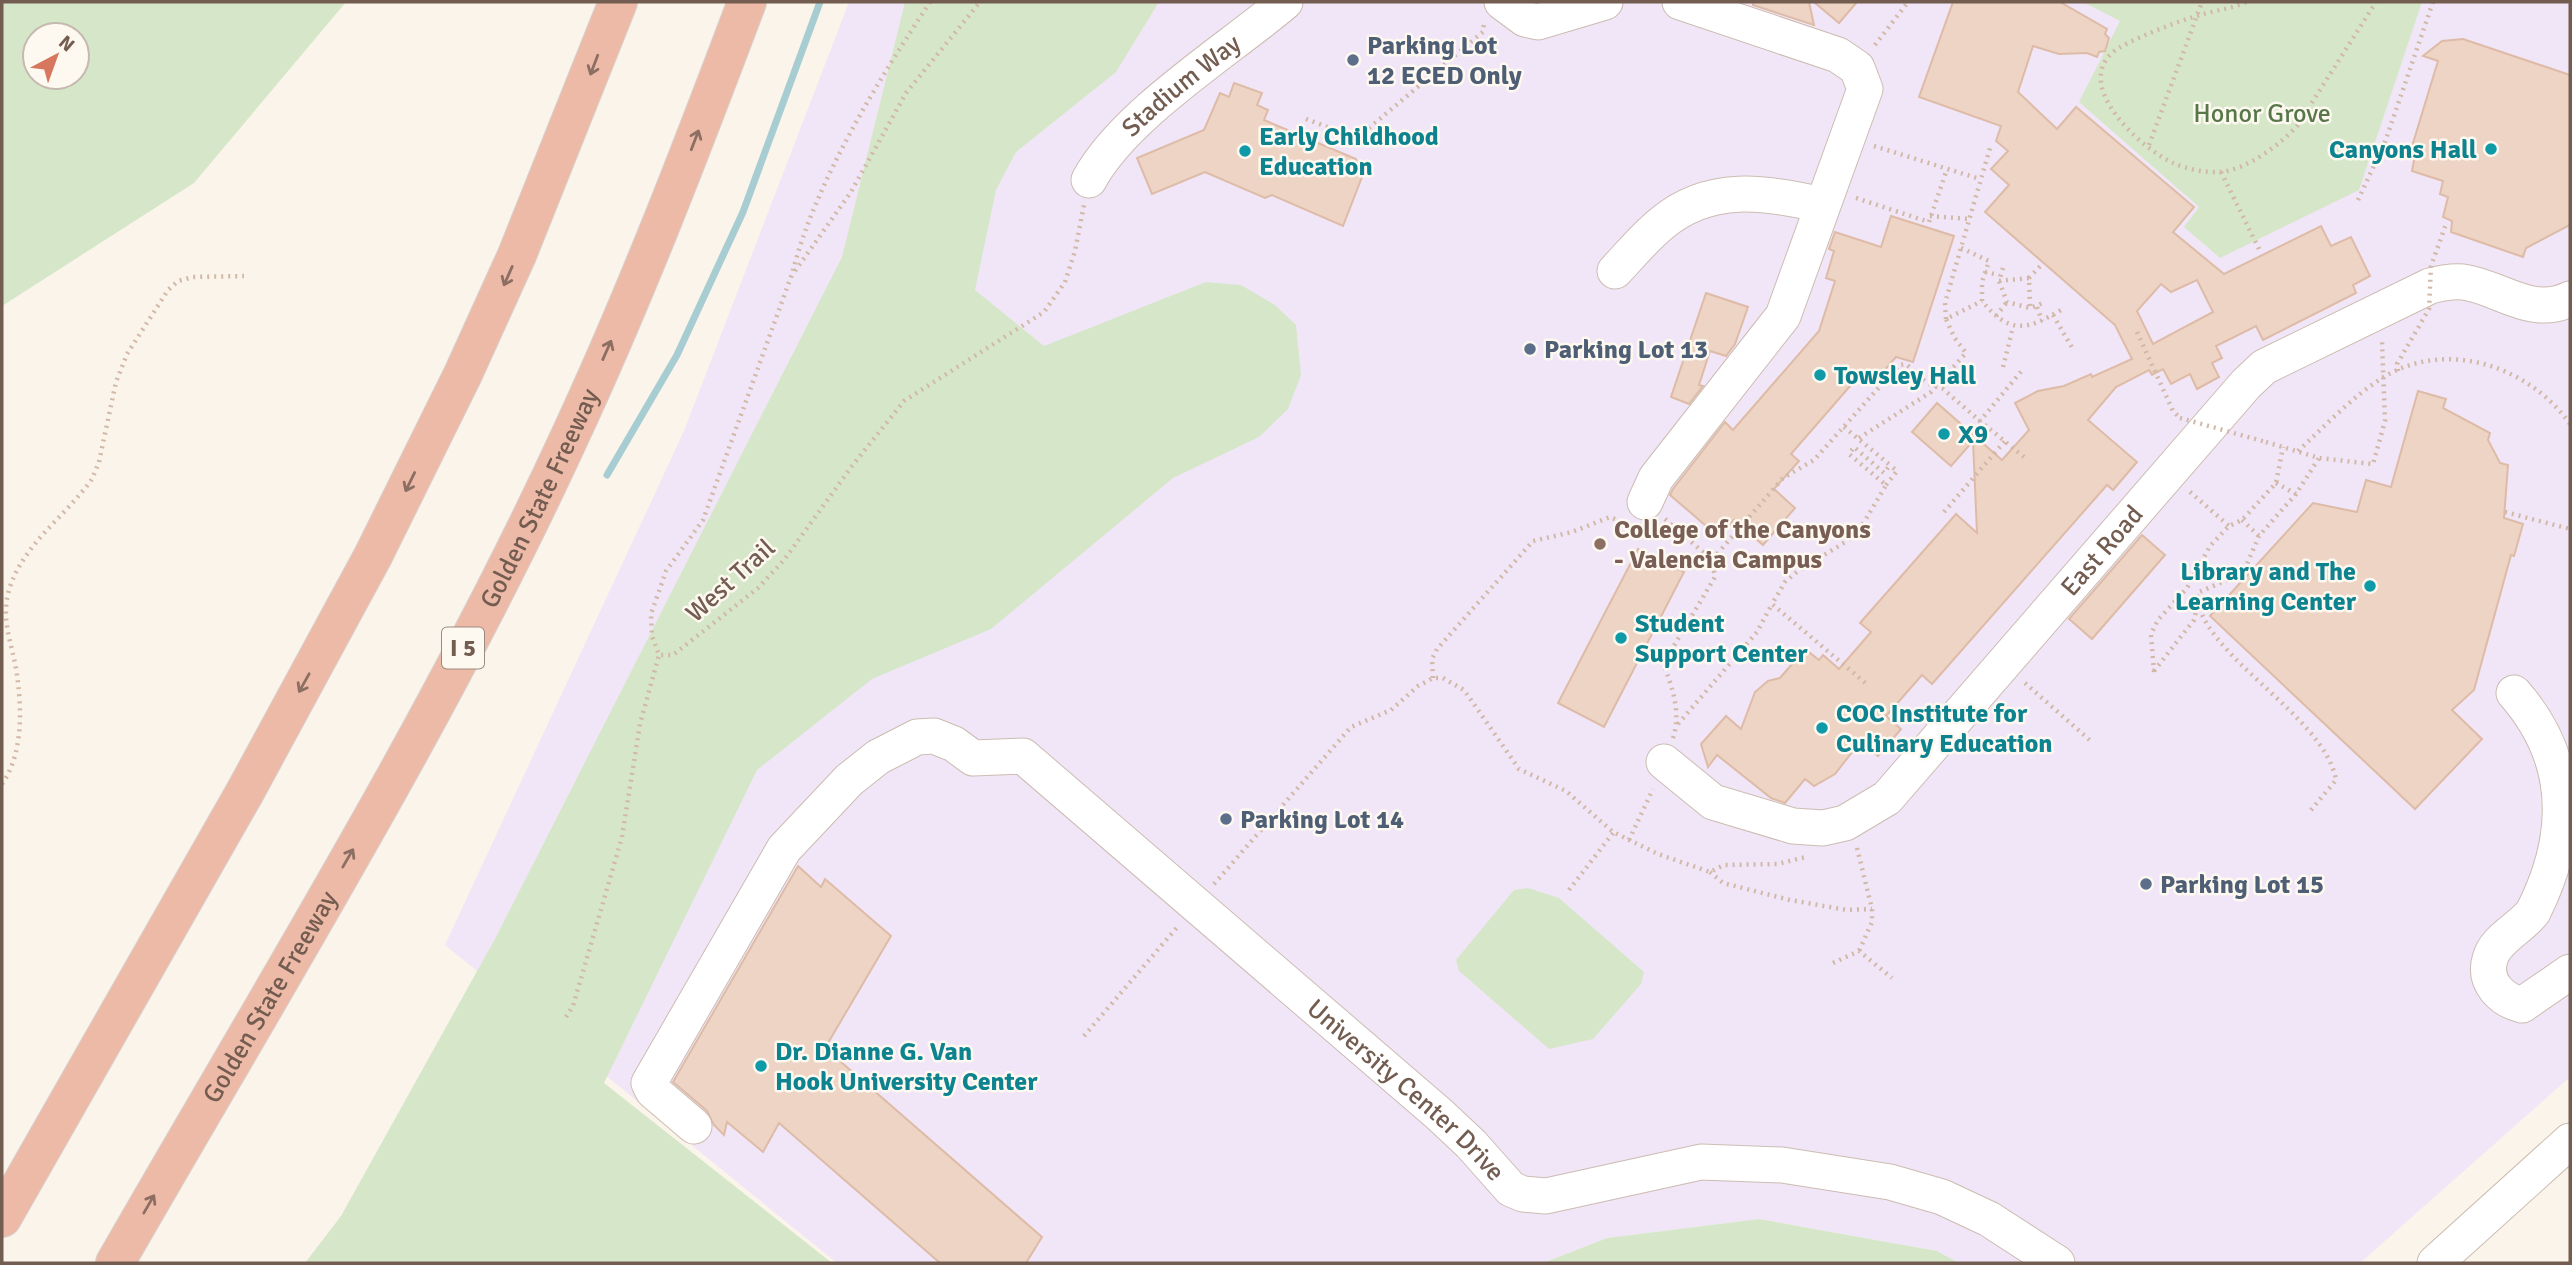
<svg xmlns="http://www.w3.org/2000/svg" width="2572" height="1265" viewBox="0 0 2572 1265" font-family="Signika,sans-serif">
<style>
.education{fill:#f1e6f7}
.green{fill:#d6e7c9;fill-rule:evenodd}
.lines{fill:none;stroke-linecap:round;stroke-linejoin:round}
.stream{stroke:#a7cdd3;stroke-width:7}
.building{fill:#edd4c4;stroke:#debba7;stroke-width:2;fill-rule:evenodd}
.minor-casing{stroke:#ccbcb1;stroke-width:37}
.highway-casing{stroke:#d8d1ce;stroke-width:40}
.path{stroke:#d2b8a7;stroke-width:4.5;stroke-dasharray:2 5;stroke-linecap:butt}
.minor{stroke:#fff;stroke-width:35}
.highway{stroke:#eebaa8;stroke-width:38}
.path-bridge{stroke:#d2b8a7;stroke-width:4.5;stroke-dasharray:2 5;stroke-linecap:butt}
.oneway{stroke:#8c6f62}
.service-dot{fill:#5c6f8a;stroke:#fdf8f0;stroke-width:2.5}
.culture-dot{fill:#0f9aa8;stroke:#fdf8f0;stroke-width:2.5}
.education-dot{fill:#8d6e63;stroke:#fdf8f0;stroke-width:2.5}
.labels{text-anchor:middle;stroke-width:5;stroke-linejoin:round;paint-order:stroke}
.shield{fill:#fdf8f0;stroke:#9c8b80;stroke-width:2}
.shield-label{font-size:24px;font-weight:bold;fill:#735c50}
.service-label{font-size:26px;font-weight:bold;fill:#4e5e75;stroke:#fdf8f0;text-anchor:start}
.street-label{font-size:26px;fill:#735c50;stroke:#fdf8f0}
.park-label{font-size:26px;fill:#577749;stroke:#fdf8f0}
.culture-label{font-size:26px;font-weight:bold;fill:#0d838f;stroke:#fdf8f0;text-anchor:start}
.education-label{font-size:26px;font-weight:bold;fill:#785e54;stroke:#fdf8f0;text-anchor:start}
</style>
<rect width="100%" height="100%" fill="#faf4ea"/>
<polygon class="education" points="849,2 2570,2 2570,1077 2360,1263 1959,1263 1937,1251 1759,1219 1607,1238 1543,1263 837,1263 445,945 684,431"/>
<g class="green">
<path d="M2,2H346L194,183L2,306ZM35,35H77V77H35Z"/>
<polygon points="905,2 1159,2 1116,72 1016,152 996,190 975,290 1044,346 1206,282 1241,285 1275,305 1296,325 1301,375 1288,409 1259,437 1173,478 991,629 872,679 757,770 604,1083 832,1263 305,1263 341,1216 496,937 842,257"/>
<polygon points="2083,2 2422,2 2359,190 2220,258 2184,227 2199,207 2079,102 2120,21"/>
<polygon points="1528,888 1559,898 1644,972 1641,984 1593,1039 1549,1049 1459,971 1456,960 1514,890"/>
<polygon points="1759,1219 1937,1251 1959,1263 1543,1263 1607,1238"/>
</g>
<g class="lines">
<polyline class="stream" points="607,475 677,355 743,212 820,2"/>
</g>
<g class="building">
<polygon points="1753,2 1809,2 1814,25 1753,5"/>
<polygon points="1814,2 1857,2 1839,23"/>
<path d="M1953,2H2060L2107,29L2105,34L2109,38L2105,51L2099,52L2097,57L2087,53L2059,54L2033,46L2018,92L2057,129L2076,107L2194,207L2173,232L2224,274L2321,226L2331,246L2351,237L2370,276L2353,285L2356,293L2263,340L2256,326L2216,346L2222,358L2212,363L2219,377L2197,389L2190,374L2171,384L2163,369L2152,375L2149,370L2116,387L2088,420L2137,462L2113,490L2107,485L1932,684L1922,675L1886,716L1901,729L1878,756L1861,741L1835,774L1814,786L1805,779L1785,803L1771,798L1717,755L1708,767L1701,744L1726,716L1741,729L1755,692L1768,681L1780,678L1805,649L1819,660L1823,655L1839,669L1871,632L1860,623L1956,514L1977,533L1973,441L1951,466L1912,432L1937,403L2002,460L2029,430L2015,403L2038,391L2064,386L2091,374L2092,377L2132,359L2115,325L1985,212L2009,185L1991,169L2008,151L1996,141L2001,126L1919,97ZM2197,280L2213,312L2153,344L2137,311L2161,284L2171,292Z"/>
<polygon points="2463,39 2570,75 2570,225 2526,248 2523,257 2451,232 2452,221 2443,217 2448,197 2440,194 2443,181 2412,171 2415,155 2410,153 2438,61 2423,56 2442,41"/>
<polygon points="1234,83 1262,93 1257,105 1268,110 1264,120 1356,159 1362,177 1343,226 1272,195 1265,198 1205,172 1152,194 1137,158 1204,130 1220,93 1229,97"/>
<polygon points="1891,216 1954,236 1913,362 1896,357 1876,380 1864,370 1791,454 1799,461 1774,489 1795,508 1763,545 1734,520 1719,537 1670,495 1673,489 1725,422 1733,430 1819,331 1835,281 1826,278 1834,251 1829,249 1835,232 1881,247"/>
<polygon points="1706,293 1748,307 1735,344 1726,356 1710,351 1699,385 1703,386 1689,404 1671,397"/>
<polygon points="2418,391 2446,399 2443,408 2490,433 2488,440 2500,463 2508,465 2504,518 2523,524 2514,556 2511,555 2474,690 2452,710 2482,739 2415,809 2210,616 2313,503 2357,512 2366,480 2391,487"/>
<polygon points="2142,535 2165,555 2092,639 2069,619"/>
<polygon points="1638,549 1684,572 1604,727 1558,703"/>
<polygon points="798,866 821,887 825,879 891,936 825,1048 1042,1237 1026,1263 940,1263 779,1123 763,1152 727,1122 724,1135 714,1125 707,1111 673,1082"/>
</g>
<g class="lines">
<defs>
<g id="minor">
<polyline points="1502,2 1525,19 1538,22 1605,2"/>
<path id="s1" d="M1089,180C1124,115 1227,51 1285,2"/>
<path d="M1615,271C1630,255 1644,238 1661,224C1709,183 1766,192 1822,205"/>
<polyline points="1645,502 1656,478 1783,316 1865,89 1857,68 1838,55 1680,2"/>
<path d="M2514,693C2572,759 2572,835 2533,912C2521,928 2495,939 2490,959C2483,983 2502,1000 2522,1005L2570,972"/>
<path id="s2" d="M1664,762L1713,802L1793,826L1823,828L1845,823L1887,798L2246,384L2264,367L2430,286C2441,283 2451,281 2463,282C2500,287 2531,318 2570,299"/>
<path id="s3" d="M694,1126L653,1091L649,1083L784,849L849,780L878,757L917,737L934,736L954,744L973,758L1023,756L1439,1114L1471,1144L1511,1189L1523,1194L1546,1196L1701,1162L1782,1165L1890,1182L1942,1197L1989,1219L2057,1263"/>
<polyline points="2435,1263 2570,1141"/>
</g>
<g id="highway">
<polyline points="2,1218 245,792 373,556 463,374 517,255 618,2"/>
<path id="s4" d="M115,1263C271,991 439,721 570,436C636,294 692,148 747,2"/>
</g>
</defs>
<use href="#minor" class="minor-casing"/>
<use href="#highway" class="highway-casing"/>
<g class="path">
<path d="M930,2C878,81 815,182 792,274L703,520L666,571L651,614L652,636L659,655H673L758,588L784,560L852,466L904,401L1044,312L1065,282L1075,251L1084,205"/>
<path d="M2246,2C2231,9 2216,10 2200,15C2181,20 2125,41 2112,53C2074,88 2142,149 2173,163C2186,169 2206,173 2220,172C2246,170 2280,145 2297,126L2376,2"/>
<polyline points="1875,45 1908,2"/>
<polyline points="1306,119 1357,138 1483,32 1484,24"/>
<polyline points="2149,145 2202,2"/>
<polyline points="1874,146 1980,179"/>
<polyline points="2221,172 2259,249"/>
<polyline points="1856,198 1929,222 1947,169"/>
<polyline points="2358,200 2385,142 2433,2"/>
<polyline points="1930,216 1969,219"/>
<path d="M1961,248L1989,261L1982,282V301C2009,334 2026,331 2061,310"/>
<polyline points="2003,268 1999,281 2007,302 2030,308 2045,302"/>
<polyline points="795,271 851,192 906,93 980,2"/>
<polyline points="1985,272 1999,275"/>
<polyline points="2029,278 2043,263"/>
<polyline points="1999,281 2029,278 2030,308"/>
<polyline points="2037,307 2042,321"/>
<polyline points="2053,315 2074,351"/>
<polyline points="1996,316 2007,302"/>
<polyline points="1946,319 1945,303 1990,148"/>
<polyline points="2137,332 2173,411 2180,418"/>
<polyline points="2003,367 2013,327"/>
<polyline points="1844,427 1890,465 1884,473 1854,447 1849,454 1886,485 1863,524 1847,541 1798,571 1785,582 1772,604 1869,686"/>
<polyline points="1859,438 1931,392 1966,353 1954,337 1946,319 1982,301"/>
<polyline points="2266,442 2319,458 2373,464 2385,421 2382,341"/>
<path d="M2298,451C2325,426 2351,398 2382,378C2446,338 2529,366 2570,424"/>
<polyline points="2024,457 1980,421 2024,368"/>
<polyline points="2276,483 2296,494"/>
<polyline points="1886,485 1897,471 1890,465"/>
<polyline points="2190,492 2229,526"/>
<polyline points="1944,512 2005,441"/>
<polyline points="2505,512 2570,529"/>
<polyline points="1665,519 1712,560"/>
<polyline points="2242,520 2259,536"/>
<polyline points="2154,671 2194,620 2197,607"/>
<polyline points="2154,672 2151,634 2158,620 2187,588 2210,546 2229,526 2242,520 2276,483 2283,447"/>
<polyline points="1433,678 1432,659 1437,649 1533,541 1572,532 1610,517 1626,524"/>
<polyline points="2025,683 2093,743"/>
<polyline points="1678,724 1757,632 1772,604"/>
<path d="M1673,738C1681,714 1673,687 1663,664L1715,577L1712,560L1783,478L1814,460L1899,365L1906,364L1927,383L1943,389L1980,421"/>
<path d="M2,784C23,754 22,710 17,675C13,645 0,621 9,590C22,545 66,516 92,479L99,462L116,382L127,354L168,290L178,281L193,277L244,276"/>
<path d="M2311,810L2336,780C2325,715 2197,653 2197,593L2234,577L2247,564L2259,536L2296,494L2319,458"/>
<polyline points="1629,840 1653,789"/>
<polyline points="1857,848 1872,909 1872,922 1859,951"/>
<polyline points="1710,872 1723,883 1790,900 1847,910 1872,909"/>
<polyline points="1214,884 1351,727 1391,710 1418,686 1433,678 1443,678 1464,690 1519,769 1566,791 1613,832 1658,854 1710,872 1724,865 1777,864 1806,857"/>
<polyline points="1569,890 1613,833"/>
<polyline points="1833,963 1859,951 1892,978"/>
<polyline points="566,1017 573,1006 622,837 640,724 659,655"/>
<polyline points="1084,1036 1179,925"/>
</g>
<use href="#minor" class="minor"/>
<use href="#highway" class="highway"/>
<g class="path-bridge">
<polyline points="2398,371 2397,364 2429,309 2431,266 2446,224"/>
<polyline points="2180,418 2266,442"/>
</g>
</g>
<defs><path id="oneway-shaft" d="M-6 0H5M1.5-3L5.5 0L1.5 3" fill="none" stroke-width="1.6" stroke-linecap="round" stroke-linejoin="round" transform="scale(1.75)"/></defs>
<g class="oneway">
<use href="#oneway-shaft" transform="translate(594 65) rotate(111)"/>
<use href="#oneway-shaft" transform="translate(695 140) rotate(-69)"/>
<use href="#oneway-shaft" transform="translate(508 276) rotate(114)"/>
<use href="#oneway-shaft" transform="translate(607 350) rotate(-66)"/>
<use href="#oneway-shaft" transform="translate(410 482) rotate(116)"/>
<use href="#oneway-shaft" transform="translate(304 683) rotate(119)"/>
<use href="#oneway-shaft" transform="translate(348 858) rotate(-60)"/>
<use href="#oneway-shaft" transform="translate(149 1204) rotate(-60)"/>
</g>
<g class="service-dot">
<circle cx="1353" cy="60" r="7"/>
<circle cx="1530" cy="349" r="7"/>
<circle cx="1226" cy="819" r="7"/>
<circle cx="2146" cy="884" r="7"/>
</g>
<g class="culture-dot">
<circle cx="2491" cy="149" r="7"/>
<circle cx="1245" cy="151" r="7"/>
<circle cx="1820" cy="375" r="7"/>
<circle cx="1944" cy="434" r="7"/>
<circle cx="2370" cy="586" r="7"/>
<circle cx="1621" cy="638" r="7"/>
<circle cx="1822" cy="728" r="7"/>
<circle cx="761" cy="1066" r="7"/>
</g>
<circle class="education-dot" cx="1600" cy="544" r="7"/>
<g class="labels">
<rect class="shield" x="442" y="627.5" width="42" height="41" rx="5"/>
<g class="shield-label">
<text x="463" y="656">I 5</text>
</g>
<g class="service-label">
<text x="1367" y="54">Parking Lot<tspan x="1367" dy="30">12 ECED Only</tspan></text>
<text x="1544" y="358">Parking Lot 13</text>
<text x="1240" y="828">Parking Lot 14</text>
<text x="2160" y="893">Parking Lot 15</text>
</g>
<g class="street-label">
<text dy="9" stroke="none"><textPath href="#s1" startOffset="133">Stadium Way</textPath></text>
<text dy="9" stroke="none"><textPath href="#s4" startOffset="875">Golden State Freeway</textPath></text>
<text dy="9" stroke="none"><textPath href="#s2" startOffset="576">East Road</textPath></text>
<text transform="translate(730 580) rotate(-42)" y="9">West Trail</text>
<text dy="9" stroke="none"><textPath href="#s4" startOffset="308">Golden State Freeway</textPath></text>
<text dy="9" stroke="none"><textPath href="#s3" startOffset="1129">University Center Drive</textPath></text>
</g>
<g class="park-label">
<text x="2262" y="122">Honor Grove</text>
</g>
<g class="culture-label">
<text x="1259" y="145">Early Childhood<tspan x="1259" dy="30">Education</tspan></text>
<text x="2477" y="158" text-anchor="end">Canyons Hall</text>
<text x="1834" y="384">Towsley Hall</text>
<text x="1958" y="443">X9</text>
<text x="2356" y="580" text-anchor="end">Library and The<tspan x="2356" dy="30">Learning Center</tspan></text>
<text x="1635" y="632">Student<tspan x="1635" dy="30">Support Center</tspan></text>
<text x="1836" y="722">COC Institute for<tspan x="1836" dy="30">Culinary Education</tspan></text>
<text x="775" y="1060">Dr. Dianne G. Van<tspan x="775" dy="30">Hook University Center</tspan></text>
</g>
<g class="education-label">
<text x="1614" y="538">College of the Canyons<tspan x="1614" dy="30">- Valencia Campus</tspan></text>
</g>
</g>
<rect width="2572" height="1265" fill="none" stroke="#735c50" stroke-width="7"/>
<g transform="translate(56 56) rotate(41)"><circle r="33" fill="#fdf8f0" stroke="#c6bab0" stroke-width="2"/>
<path d="M0-5L12 26L0 18L-12 26Z" fill="#d7775d"/>
<text y="-10" font-size="19" font-weight="bold" text-anchor="middle" fill="#735c50">N</text>
</g>
</svg>
